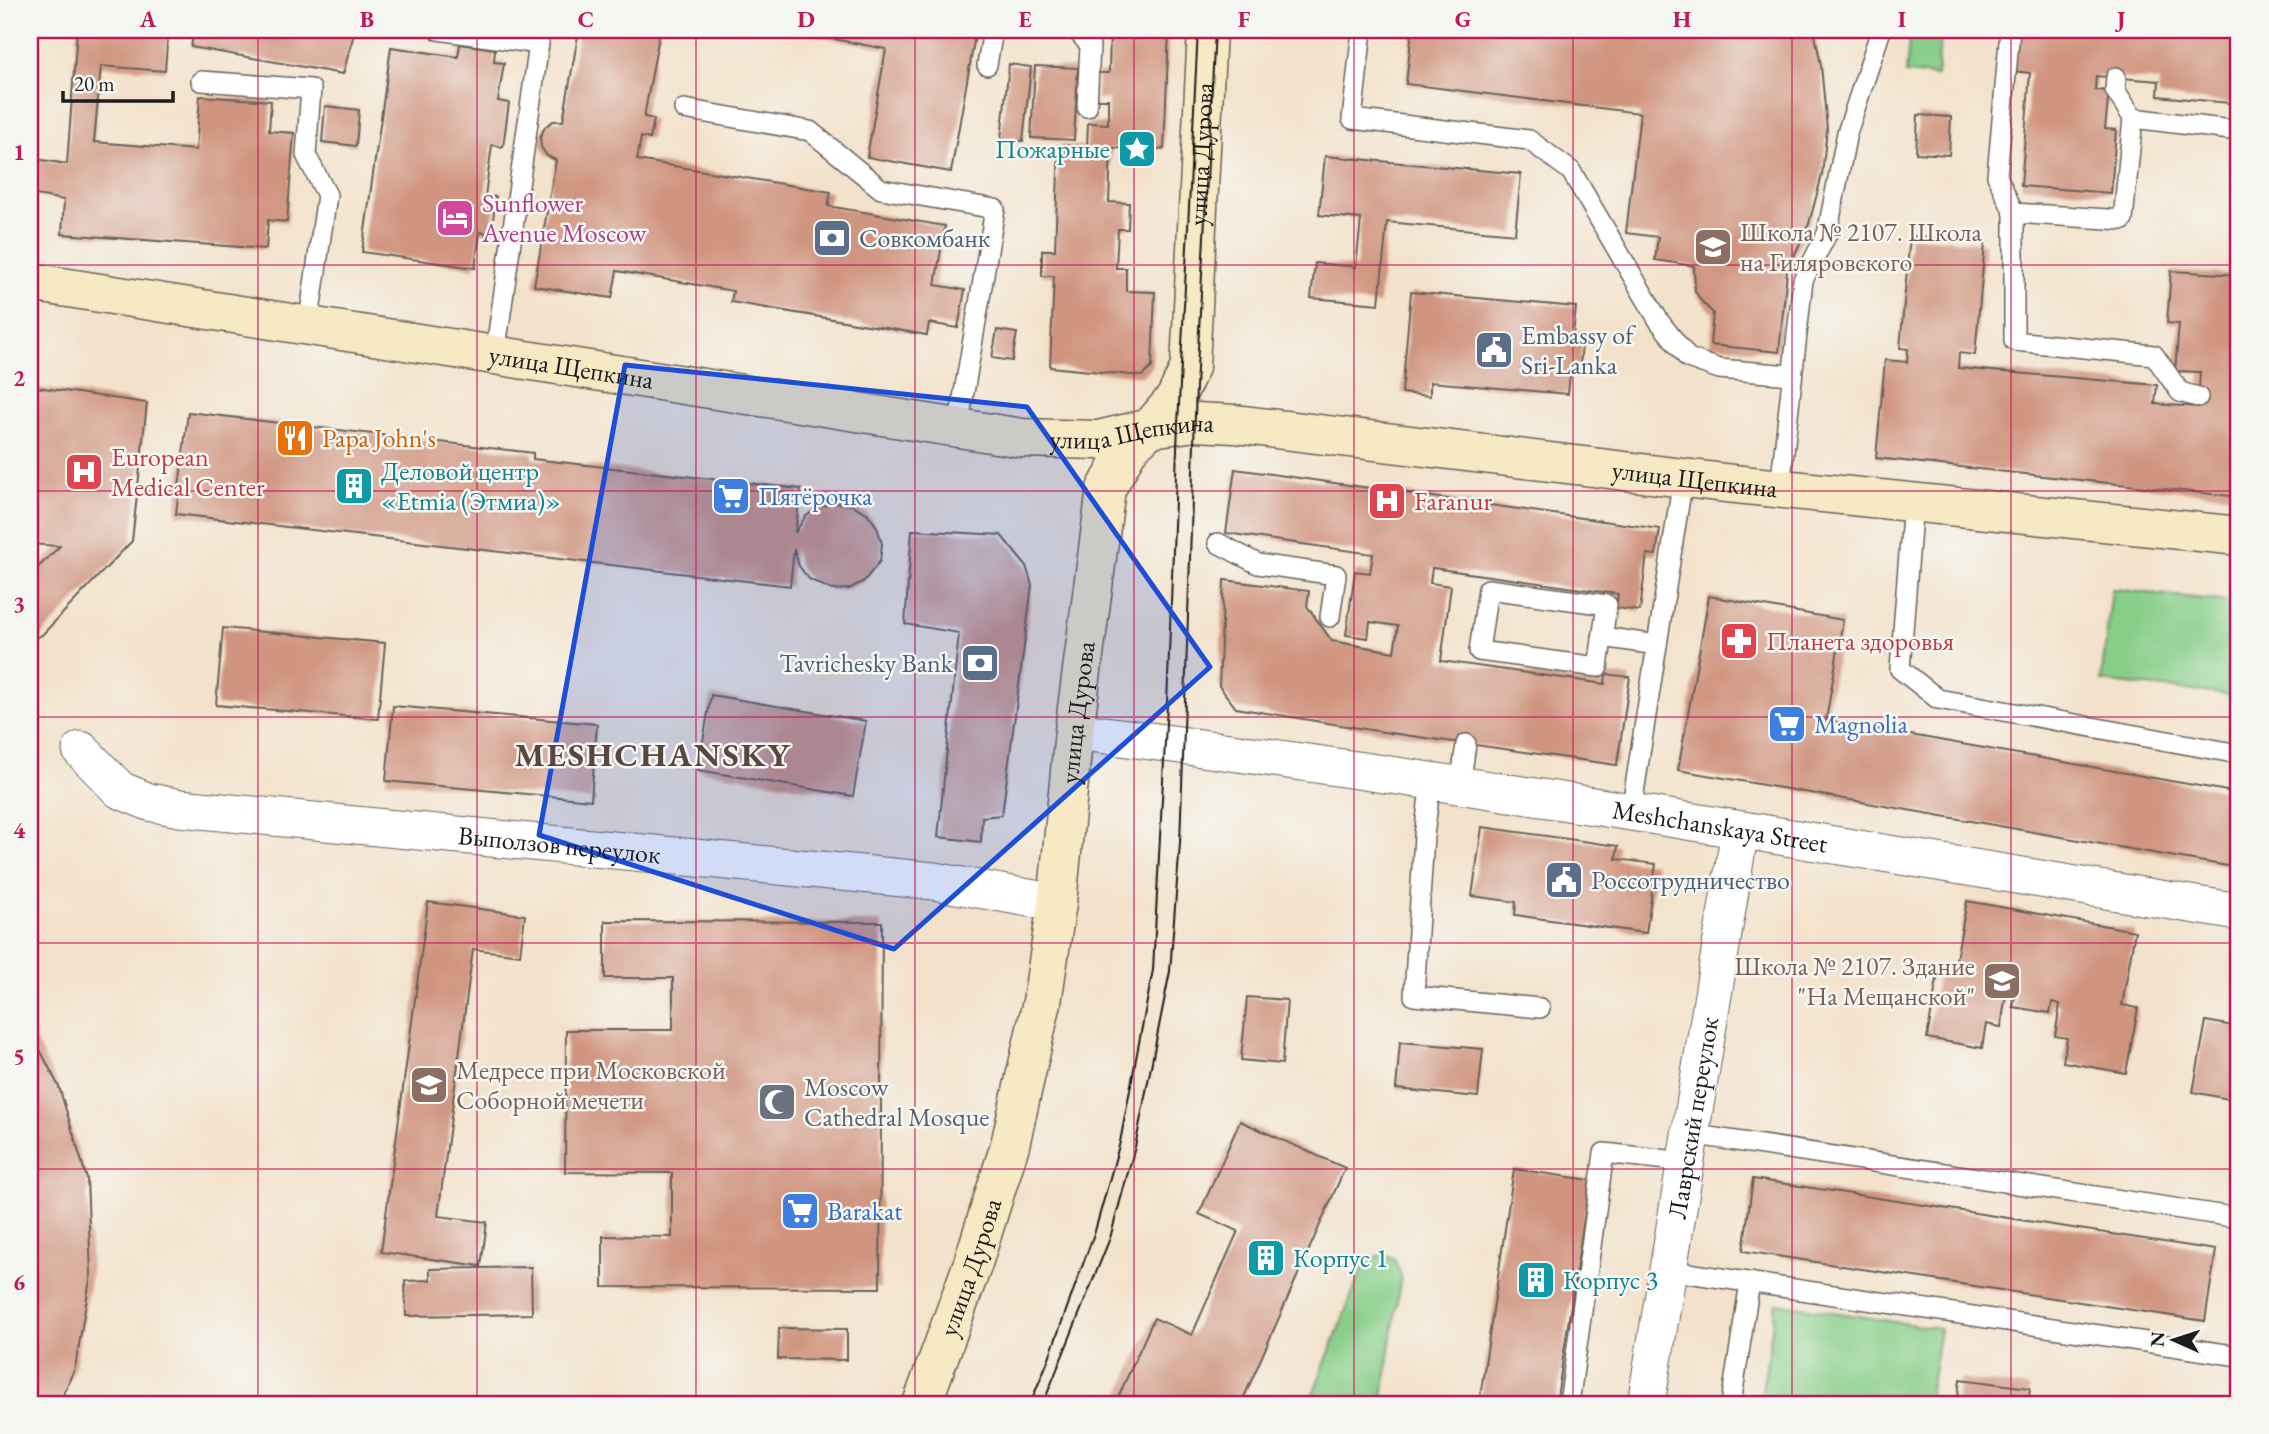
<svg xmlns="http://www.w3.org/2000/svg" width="2269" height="1434" viewBox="0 0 2269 1434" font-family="'EB Garamond',serif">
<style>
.green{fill:#88ce89;stroke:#527552;stroke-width:2}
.building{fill:#d09580}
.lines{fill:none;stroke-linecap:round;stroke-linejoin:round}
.lane-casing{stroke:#676159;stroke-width:22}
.street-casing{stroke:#676159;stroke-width:39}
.secondary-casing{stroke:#676159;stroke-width:41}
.lane{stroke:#fff;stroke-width:19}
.street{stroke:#fff;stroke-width:37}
.secondary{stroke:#f7e9c3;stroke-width:38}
.tram{stroke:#1c1c1c;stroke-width:2}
.marked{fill:#1d4ed8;fill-opacity:0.2;stroke:#1d4ed8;stroke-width:5;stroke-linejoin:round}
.grid{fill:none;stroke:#c2185b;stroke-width:2;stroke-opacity:0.55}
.labels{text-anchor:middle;stroke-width:5;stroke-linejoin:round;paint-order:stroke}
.culture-label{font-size:26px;fill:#0d838f;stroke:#f6f6f2;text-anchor:start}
.street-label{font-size:26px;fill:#1c1c1c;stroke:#f6f6f2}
.hotel-label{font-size:26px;fill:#b23c85;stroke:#f6f6f2;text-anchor:start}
.education-label{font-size:26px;fill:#785e54;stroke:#f6f6f2;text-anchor:start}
.service-label{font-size:26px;fill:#4e5e75;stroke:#f6f6f2;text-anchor:start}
.food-label{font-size:26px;fill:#c56008;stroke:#f6f6f2;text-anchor:start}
.health-label{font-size:26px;fill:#be3a42;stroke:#f6f6f2;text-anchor:start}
.shop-label{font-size:26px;fill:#366cbe;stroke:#f6f6f2;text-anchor:start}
.worship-label{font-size:26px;fill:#5b616d;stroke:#f6f6f2;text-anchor:start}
.district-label{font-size:33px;font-weight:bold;letter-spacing:2px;fill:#5b463f;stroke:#f6f6f2}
.neatline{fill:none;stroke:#c2185b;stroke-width:2.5}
.grid-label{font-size:23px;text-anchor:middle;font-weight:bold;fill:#c2185b}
</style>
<rect width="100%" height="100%" fill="#f6f6f2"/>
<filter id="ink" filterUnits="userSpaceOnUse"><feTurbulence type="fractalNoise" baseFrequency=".0143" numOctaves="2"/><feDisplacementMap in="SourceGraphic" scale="14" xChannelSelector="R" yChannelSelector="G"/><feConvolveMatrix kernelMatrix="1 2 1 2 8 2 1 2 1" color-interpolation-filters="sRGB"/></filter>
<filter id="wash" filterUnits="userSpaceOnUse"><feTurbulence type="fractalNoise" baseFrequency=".00686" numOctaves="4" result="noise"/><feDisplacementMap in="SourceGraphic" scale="28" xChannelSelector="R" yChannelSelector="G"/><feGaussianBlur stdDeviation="1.57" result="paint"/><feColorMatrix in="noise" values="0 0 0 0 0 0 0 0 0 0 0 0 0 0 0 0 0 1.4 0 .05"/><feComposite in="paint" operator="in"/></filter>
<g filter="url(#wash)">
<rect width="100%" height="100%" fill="#f3e2cb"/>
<g class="green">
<polygon points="1910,30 1941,30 1937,76 1906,73"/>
<polygon points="2112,589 2239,603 2239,696 2101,681"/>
<polygon points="1382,1255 1394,1259 1401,1275 1382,1404 1309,1404 1366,1259"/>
<polygon points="1776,1303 1940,1329 1928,1404 1760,1404"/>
</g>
<g id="blocks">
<g class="building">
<polygon points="77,30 168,30 165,71 101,66 94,142 196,150 200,96 271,101 269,131 294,133 287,222 268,220 266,249 62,234 64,200 30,194 30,158 67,164"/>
<polygon points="194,30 355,30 343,74 191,47"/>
<polygon points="579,30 660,30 644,117 654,119 650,139 641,137 637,160 831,192 828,206 945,226 935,285 965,290 958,328 929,323 927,335 731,302 733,291 617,271 612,298 534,286 556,160 547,156 541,147 540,137 545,127 553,121 563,121"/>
<polygon points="787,30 976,30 951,172 867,157 886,49"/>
<polygon points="1110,30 1169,30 1164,149 1111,148 1109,202 1129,203 1128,229 1118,229 1116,268 1126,268 1126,291 1155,292 1152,367 1142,376 1050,367 1054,276 1042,276 1042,250 1055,250 1059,145 1087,147 1088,123 1108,124 1108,99 1097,99 1098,73 1109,73"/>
<polygon points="1412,30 1814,30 1821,65 1827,129 1822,175 1809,224 1787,271 1779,352 1710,345 1713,313 1702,302 1695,291 1694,266 1655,260 1658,237 1626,233 1640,113 1406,84"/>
<polygon points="2016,30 2137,30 2137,34 2172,37 2173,30 2203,30 2239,34 2239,104 2158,96 2159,81 2096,76 2095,90 2109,91 2105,129 2116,130 2111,193 2021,186 2030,73 2012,71"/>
<polygon points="460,44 495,49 494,62 504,63 498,101 509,103 503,147 492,145 485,196 496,197 491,234 480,232 475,268 362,252 391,47 458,57"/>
<polygon points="1009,64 1031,67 1023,141 1001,139"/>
<polygon points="1035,66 1078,68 1074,140 1031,138"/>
<polygon points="325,106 359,110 356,146 322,142"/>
<polygon points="1918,115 1951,117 1949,155 1916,153"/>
<polygon points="1325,156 1521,174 1515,234 1387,222 1379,304 1311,298 1315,263 1356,267 1361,219 1319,215"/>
<polygon points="1910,236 1985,243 1975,355 1959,353 1958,368 2157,385 2155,404 2198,407 2200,372 2175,371 2179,324 2167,323 2171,271 2239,275 2239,497 1876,458 1885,360 1907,362 1908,349 1900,348"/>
<polygon points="1411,292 1576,307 1573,335 1583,336 1580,365 1571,364 1568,394 1430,382 1430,396 1402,393"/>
<polygon points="997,330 1017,333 1012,361 992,358"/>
<polygon points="30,386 147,403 132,541 42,635 30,641 30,575 60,546 30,544"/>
<polygon points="188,412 533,453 533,459 801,489 795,533 805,517 819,507 835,503 852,505 867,513 877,527 882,544 880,561 864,581 849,589 832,590 809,579 799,566 794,549 790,586 176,514"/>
<polygon points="1235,469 1660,529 1656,555 1647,554 1640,611 1616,608 1618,594 1432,568 1430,583 1451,586 1441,661 1605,684 1606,674 1630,677 1617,765 1383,732 1236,708 1219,686 1224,580 1309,591 1307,606 1332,641 1394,652 1398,626 1370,622 1368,638 1346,635 1355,571 1370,573 1373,554 1226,533"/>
<polygon points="912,530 1001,535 1026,566 1032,585 1002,815 982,817 981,842 938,837 959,633 905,624"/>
<polygon points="1709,596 1843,620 1826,720 2239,793 2239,868 1678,770"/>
<polygon points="223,628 385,643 378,719 216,705"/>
<polygon points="711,695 866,721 853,796 698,770"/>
<polygon points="393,706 597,724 591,800 386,781"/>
<polygon points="1482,827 1618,846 1616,859 1656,864 1646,933 1515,915 1516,902 1472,896"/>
<polygon points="1967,901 2135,931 2122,1005 2138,1008 2126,1073 2063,1062 2067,1038 2055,1036 2060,1004 2052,1002 2050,1013 2013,1007 2015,996 2006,994 2001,1027 1986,1024 1982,1048 1927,1038 1938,973 1953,975"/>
<polygon points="428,902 525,915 520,955 473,949 438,1216 487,1222 481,1266 381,1252"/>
<polygon points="605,921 882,922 880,1288 603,1287 603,1236 672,1237 672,1173 565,1172 566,1030 673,1030 673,978 605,978"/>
<polygon points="1247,997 1287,1000 1282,1064 1241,1060"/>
<polygon points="2206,1021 2239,1027 2239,1101 2193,1092"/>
<polygon points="30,1030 59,1087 87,1179 91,1274 75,1368 59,1404 30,1404"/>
<polygon points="1400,1042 1483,1049 1478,1097 1396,1089"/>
<polygon points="1240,1121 1345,1168 1241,1404 1115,1404 1154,1318 1192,1335 1238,1231 1199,1214"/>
<polygon points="1514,1169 1590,1180 1556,1404 1479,1404"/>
<polygon points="1753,1179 2216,1250 2205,1321 1743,1251"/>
<polygon points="531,1267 532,1314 406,1316 405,1281 430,1280 430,1269"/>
<polygon points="779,1328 847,1329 847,1360 778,1359"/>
<polygon points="1960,1379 2030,1388 2028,1404 1957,1404"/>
</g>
</g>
</g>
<g filter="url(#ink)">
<use href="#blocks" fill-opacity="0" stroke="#676159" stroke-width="2"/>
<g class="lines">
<defs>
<g id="lane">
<polyline points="438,30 539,44 495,355"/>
<polyline points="1076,30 1090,45 1087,107"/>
<polyline points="1362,30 1352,119 1529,140 1571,171 1659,321 1688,358 1719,369 1792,375"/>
<polyline points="2010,30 1997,176 2014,213 2123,220 2133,118 2115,90 2116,77"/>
<polyline points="987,65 993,30"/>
<polyline points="201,81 311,89 306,155 327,195 308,326"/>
<polyline points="684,109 810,131 881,189 995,209 958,428"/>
<polyline points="2133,118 2239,131"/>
<polyline points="2014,213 2014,341 2154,355 2180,392 2198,397"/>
<polyline points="1780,488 1803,280 1827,234 1847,133 1881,30"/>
<polyline points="1913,502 1900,669 1938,699 2239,754"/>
<polyline points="1218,543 1258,564 1336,575 1330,617"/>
<polygon points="1488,589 1607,605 1598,667 1479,651"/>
<polyline points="1602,637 1657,645"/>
<polyline points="1431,781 1424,836 1414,996 1540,1008"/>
<polyline points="1460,786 1466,744"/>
<polyline points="1631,812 1683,478"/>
<polyline points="1690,1134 2239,1218"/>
<polyline points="1668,1270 2239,1356"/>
<polyline points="1569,1404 1604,1153 1686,1162"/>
<polyline points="1731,1404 1750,1282"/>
</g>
<g id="street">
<path id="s1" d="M1074,731C1464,781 1852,848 2239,912"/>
<path id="s2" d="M81,750L120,790L149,802L180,808L934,881L1057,903"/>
<path id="s3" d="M1646,1404L1740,830"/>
</g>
<g id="secondary">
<path id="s4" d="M30,282L1022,438L1098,440L1150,428L1196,422L1235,424L1725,483L2239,536"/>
<path id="s5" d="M922,1404L973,1263L1010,1145L1042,1002L1057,903L1074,731L1106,489L1129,448L1150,428L1175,399L1190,367L1207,30"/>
</g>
</defs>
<use href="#lane" class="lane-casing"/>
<use href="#street" class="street-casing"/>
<use href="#secondary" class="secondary-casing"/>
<use href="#lane" class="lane"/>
<use href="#street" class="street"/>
<use href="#secondary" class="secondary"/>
<g class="tram">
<polyline points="1030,1404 1047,1363 1095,1231 1120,1142 1153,970 1167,704 1178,424 1198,30"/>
<polyline points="1043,1404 1110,1238 1135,1147 1170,971 1180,843 1196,387 1215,30"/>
</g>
</g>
</g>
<path class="marked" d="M625,365L1027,407L1210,667L894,949L539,835Z"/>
<path class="grid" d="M258,30V1404M477,30V1404M696,30V1404M915,30V1404M1134,30V1404M1354,30V1404M1573,30V1404M1792,30V1404M2011,30V1404M30,265H2239M30,491H2239M30,717H2239M30,943H2239M30,1169H2239"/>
<defs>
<symbol id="sight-square" viewBox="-11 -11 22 22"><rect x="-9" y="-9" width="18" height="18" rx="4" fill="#0f9aa8" stroke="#f6f6f2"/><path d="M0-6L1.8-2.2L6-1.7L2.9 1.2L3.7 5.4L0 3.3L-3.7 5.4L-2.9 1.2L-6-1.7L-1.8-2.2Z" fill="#fff"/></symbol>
<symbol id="hotel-square" viewBox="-11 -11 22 22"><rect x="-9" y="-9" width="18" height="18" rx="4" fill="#d1479c" stroke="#f6f6f2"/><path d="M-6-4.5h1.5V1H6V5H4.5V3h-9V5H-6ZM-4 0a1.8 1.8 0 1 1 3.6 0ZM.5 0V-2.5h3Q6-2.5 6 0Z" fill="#fff"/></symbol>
<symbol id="bank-square" viewBox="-11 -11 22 22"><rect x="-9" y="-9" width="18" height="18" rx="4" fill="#5c6f8a" stroke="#f6f6f2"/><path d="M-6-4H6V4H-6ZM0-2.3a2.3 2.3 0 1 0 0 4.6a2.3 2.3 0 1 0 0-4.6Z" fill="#fff"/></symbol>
<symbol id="school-square" viewBox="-11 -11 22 22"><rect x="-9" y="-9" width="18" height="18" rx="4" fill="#8d6e63" stroke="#f6f6f2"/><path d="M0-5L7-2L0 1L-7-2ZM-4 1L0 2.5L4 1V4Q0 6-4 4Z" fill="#fff"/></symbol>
<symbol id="civic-square" viewBox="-11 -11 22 22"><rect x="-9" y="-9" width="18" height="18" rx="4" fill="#5c6f8a" stroke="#f6f6f2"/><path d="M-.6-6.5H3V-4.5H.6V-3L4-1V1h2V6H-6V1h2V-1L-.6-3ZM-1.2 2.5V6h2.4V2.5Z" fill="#fff"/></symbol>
<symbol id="restaurant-square" viewBox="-11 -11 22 22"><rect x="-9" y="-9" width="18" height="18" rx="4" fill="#e8710a" stroke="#f6f6f2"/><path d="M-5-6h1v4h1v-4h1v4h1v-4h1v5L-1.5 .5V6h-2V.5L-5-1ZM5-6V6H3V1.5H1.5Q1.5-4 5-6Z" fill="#fff"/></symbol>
<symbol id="hospital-square" viewBox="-11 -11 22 22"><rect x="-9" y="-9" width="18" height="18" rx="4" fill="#e0444e" stroke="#f6f6f2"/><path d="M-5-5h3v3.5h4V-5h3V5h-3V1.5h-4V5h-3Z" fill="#fff"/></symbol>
<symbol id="building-square" viewBox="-11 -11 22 22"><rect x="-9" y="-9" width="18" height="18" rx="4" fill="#0f9aa8" stroke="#f6f6f2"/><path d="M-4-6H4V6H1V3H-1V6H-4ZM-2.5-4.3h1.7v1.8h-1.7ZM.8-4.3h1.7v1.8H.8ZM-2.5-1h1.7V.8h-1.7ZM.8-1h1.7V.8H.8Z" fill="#fff"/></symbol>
<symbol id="supermarket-square" viewBox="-11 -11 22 22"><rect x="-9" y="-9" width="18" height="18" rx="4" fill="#3f7fe0" stroke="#f6f6f2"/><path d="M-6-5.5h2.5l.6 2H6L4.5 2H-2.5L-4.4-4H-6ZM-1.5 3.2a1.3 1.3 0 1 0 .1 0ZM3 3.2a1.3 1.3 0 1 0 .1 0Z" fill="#fff"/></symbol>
<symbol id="pharmacy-square" viewBox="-11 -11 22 22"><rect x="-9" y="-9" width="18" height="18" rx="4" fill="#e0444e" stroke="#f6f6f2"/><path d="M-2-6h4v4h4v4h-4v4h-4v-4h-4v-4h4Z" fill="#fff"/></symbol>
<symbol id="university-square" viewBox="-11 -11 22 22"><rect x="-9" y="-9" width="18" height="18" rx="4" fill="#8d6e63" stroke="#f6f6f2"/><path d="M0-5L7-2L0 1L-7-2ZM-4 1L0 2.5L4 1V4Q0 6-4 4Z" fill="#fff"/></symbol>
<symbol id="mosque-square" viewBox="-11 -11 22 22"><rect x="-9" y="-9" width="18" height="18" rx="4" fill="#6b7280" stroke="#f6f6f2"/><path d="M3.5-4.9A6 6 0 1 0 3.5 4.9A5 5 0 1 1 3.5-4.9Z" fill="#fff"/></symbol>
</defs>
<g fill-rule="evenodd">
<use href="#sight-square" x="1115" y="127" width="44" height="44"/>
<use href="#hotel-square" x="433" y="196" width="44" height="44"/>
<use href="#bank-square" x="810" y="216" width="44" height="44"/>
<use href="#school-square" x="1691" y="225" width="44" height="44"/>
<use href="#civic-square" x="1472" y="328" width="44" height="44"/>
<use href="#restaurant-square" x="273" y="416" width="44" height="44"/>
<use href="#hospital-square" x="62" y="450" width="44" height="44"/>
<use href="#building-square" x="332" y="464" width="44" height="44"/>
<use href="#supermarket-square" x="709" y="474" width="44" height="44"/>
<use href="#hospital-square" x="1365" y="479" width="44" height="44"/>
<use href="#pharmacy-square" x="1717" y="619" width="44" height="44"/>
<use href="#bank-square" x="958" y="641" width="44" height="44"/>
<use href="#supermarket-square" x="1765" y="702" width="44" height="44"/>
<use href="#civic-square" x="1542" y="858" width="44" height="44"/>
<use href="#school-square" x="1980" y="959" width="44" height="44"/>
<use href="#university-square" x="407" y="1063" width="44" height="44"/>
<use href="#mosque-square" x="755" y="1080" width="44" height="44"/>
<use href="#supermarket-square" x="778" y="1189" width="44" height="44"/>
<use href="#building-square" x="1244" y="1236" width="44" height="44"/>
<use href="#building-square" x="1514" y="1258" width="44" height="44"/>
</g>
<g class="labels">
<g class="culture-label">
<text x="1110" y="158" text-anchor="end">Пожарные</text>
<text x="381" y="480">Деловой центр<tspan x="381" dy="30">«Etmia (Этмиа)»</tspan></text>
<text x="1293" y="1267">Корпус 1</text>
<text x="1563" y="1289">Корпус 3</text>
</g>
<g class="street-label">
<text dy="9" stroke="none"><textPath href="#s5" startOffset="1300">улица Дурова</textPath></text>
<text dy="9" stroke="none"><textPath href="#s4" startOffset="548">улица Щепкина</textPath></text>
<text dy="9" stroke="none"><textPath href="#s4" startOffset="1115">улица Щепкина</textPath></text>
<text dy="9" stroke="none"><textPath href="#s4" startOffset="1682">улица Щепкина</textPath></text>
<text dy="9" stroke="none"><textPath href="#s5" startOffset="712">улица Дурова</textPath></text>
<text dy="9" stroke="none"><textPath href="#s1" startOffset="653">Meshchanskaya Street</textPath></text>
<text dy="9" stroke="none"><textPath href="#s2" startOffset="500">Выползов переулок</textPath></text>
<text dy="9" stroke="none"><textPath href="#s3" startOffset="290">Лаврский переулок</textPath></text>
<text dy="9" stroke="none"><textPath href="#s5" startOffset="145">улица Дурова</textPath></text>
</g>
<g class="hotel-label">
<text x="482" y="212">Sunflower<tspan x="482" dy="30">Avenue Moscow</tspan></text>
</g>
<g class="education-label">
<text x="1740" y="241">Школа № 2107. Школа<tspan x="1740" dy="30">на Гиляровского</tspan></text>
<text x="1975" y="975" text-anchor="end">Школа № 2107. Здание<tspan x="1975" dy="30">"На Мещанской"</tspan></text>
<text x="456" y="1079">Медресе при Московской<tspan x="456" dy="30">Соборной мечети</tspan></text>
</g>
<g class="service-label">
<text x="859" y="247">Совкомбанк</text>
<text x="1521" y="344">Embassy of<tspan x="1521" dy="30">Sri-Lanka</tspan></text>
<text x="953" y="672" text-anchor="end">Tavrichesky Bank</text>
<text x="1591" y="889">Россотрудничество</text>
</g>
<g class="food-label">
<text x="322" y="447">Papa John's</text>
</g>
<g class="health-label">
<text x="111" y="466">European<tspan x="111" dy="30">Medical Center</tspan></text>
<text x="1414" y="510">Faranur</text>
<text x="1766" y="650">Планета здоровья</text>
</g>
<g class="shop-label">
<text x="758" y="505">Пятёрочка</text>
<text x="1814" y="733">Magnolia</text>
<text x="827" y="1220">Barakat</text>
</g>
<g class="worship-label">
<text x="804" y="1096">Moscow<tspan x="804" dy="30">Cathedral Mosque</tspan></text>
</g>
<g class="district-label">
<text x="653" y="766">MESHCHANSKY</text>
</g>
</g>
<rect width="2269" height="1434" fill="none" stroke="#f6f6f2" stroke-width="77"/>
<g transform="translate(2174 1340) rotate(273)" stroke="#f6f6f2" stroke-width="5" paint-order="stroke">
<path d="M0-5L12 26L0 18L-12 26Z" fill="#1c1c1c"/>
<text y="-10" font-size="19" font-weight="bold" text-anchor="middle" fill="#1c1c1c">N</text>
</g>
<path d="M63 91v10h110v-10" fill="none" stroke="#1c1c1c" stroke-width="3.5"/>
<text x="74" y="91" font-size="21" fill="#1c1c1c" stroke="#f6f6f2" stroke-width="5" paint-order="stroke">20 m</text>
<rect x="38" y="38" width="2192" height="1358" class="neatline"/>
<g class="grid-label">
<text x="148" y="27">A</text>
<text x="367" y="27">B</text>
<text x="586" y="27">C</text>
<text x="806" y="27">D</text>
<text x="1025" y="27">E</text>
<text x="1244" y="27">F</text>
<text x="1463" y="27">G</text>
<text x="1682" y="27">H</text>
<text x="1902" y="27">I</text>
<text x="2121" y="27">J</text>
<text x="19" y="160">1</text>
<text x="19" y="386">2</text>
<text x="19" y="612">3</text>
<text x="19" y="838">4</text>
<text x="19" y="1064">5</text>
<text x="19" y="1290">6</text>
</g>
</svg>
